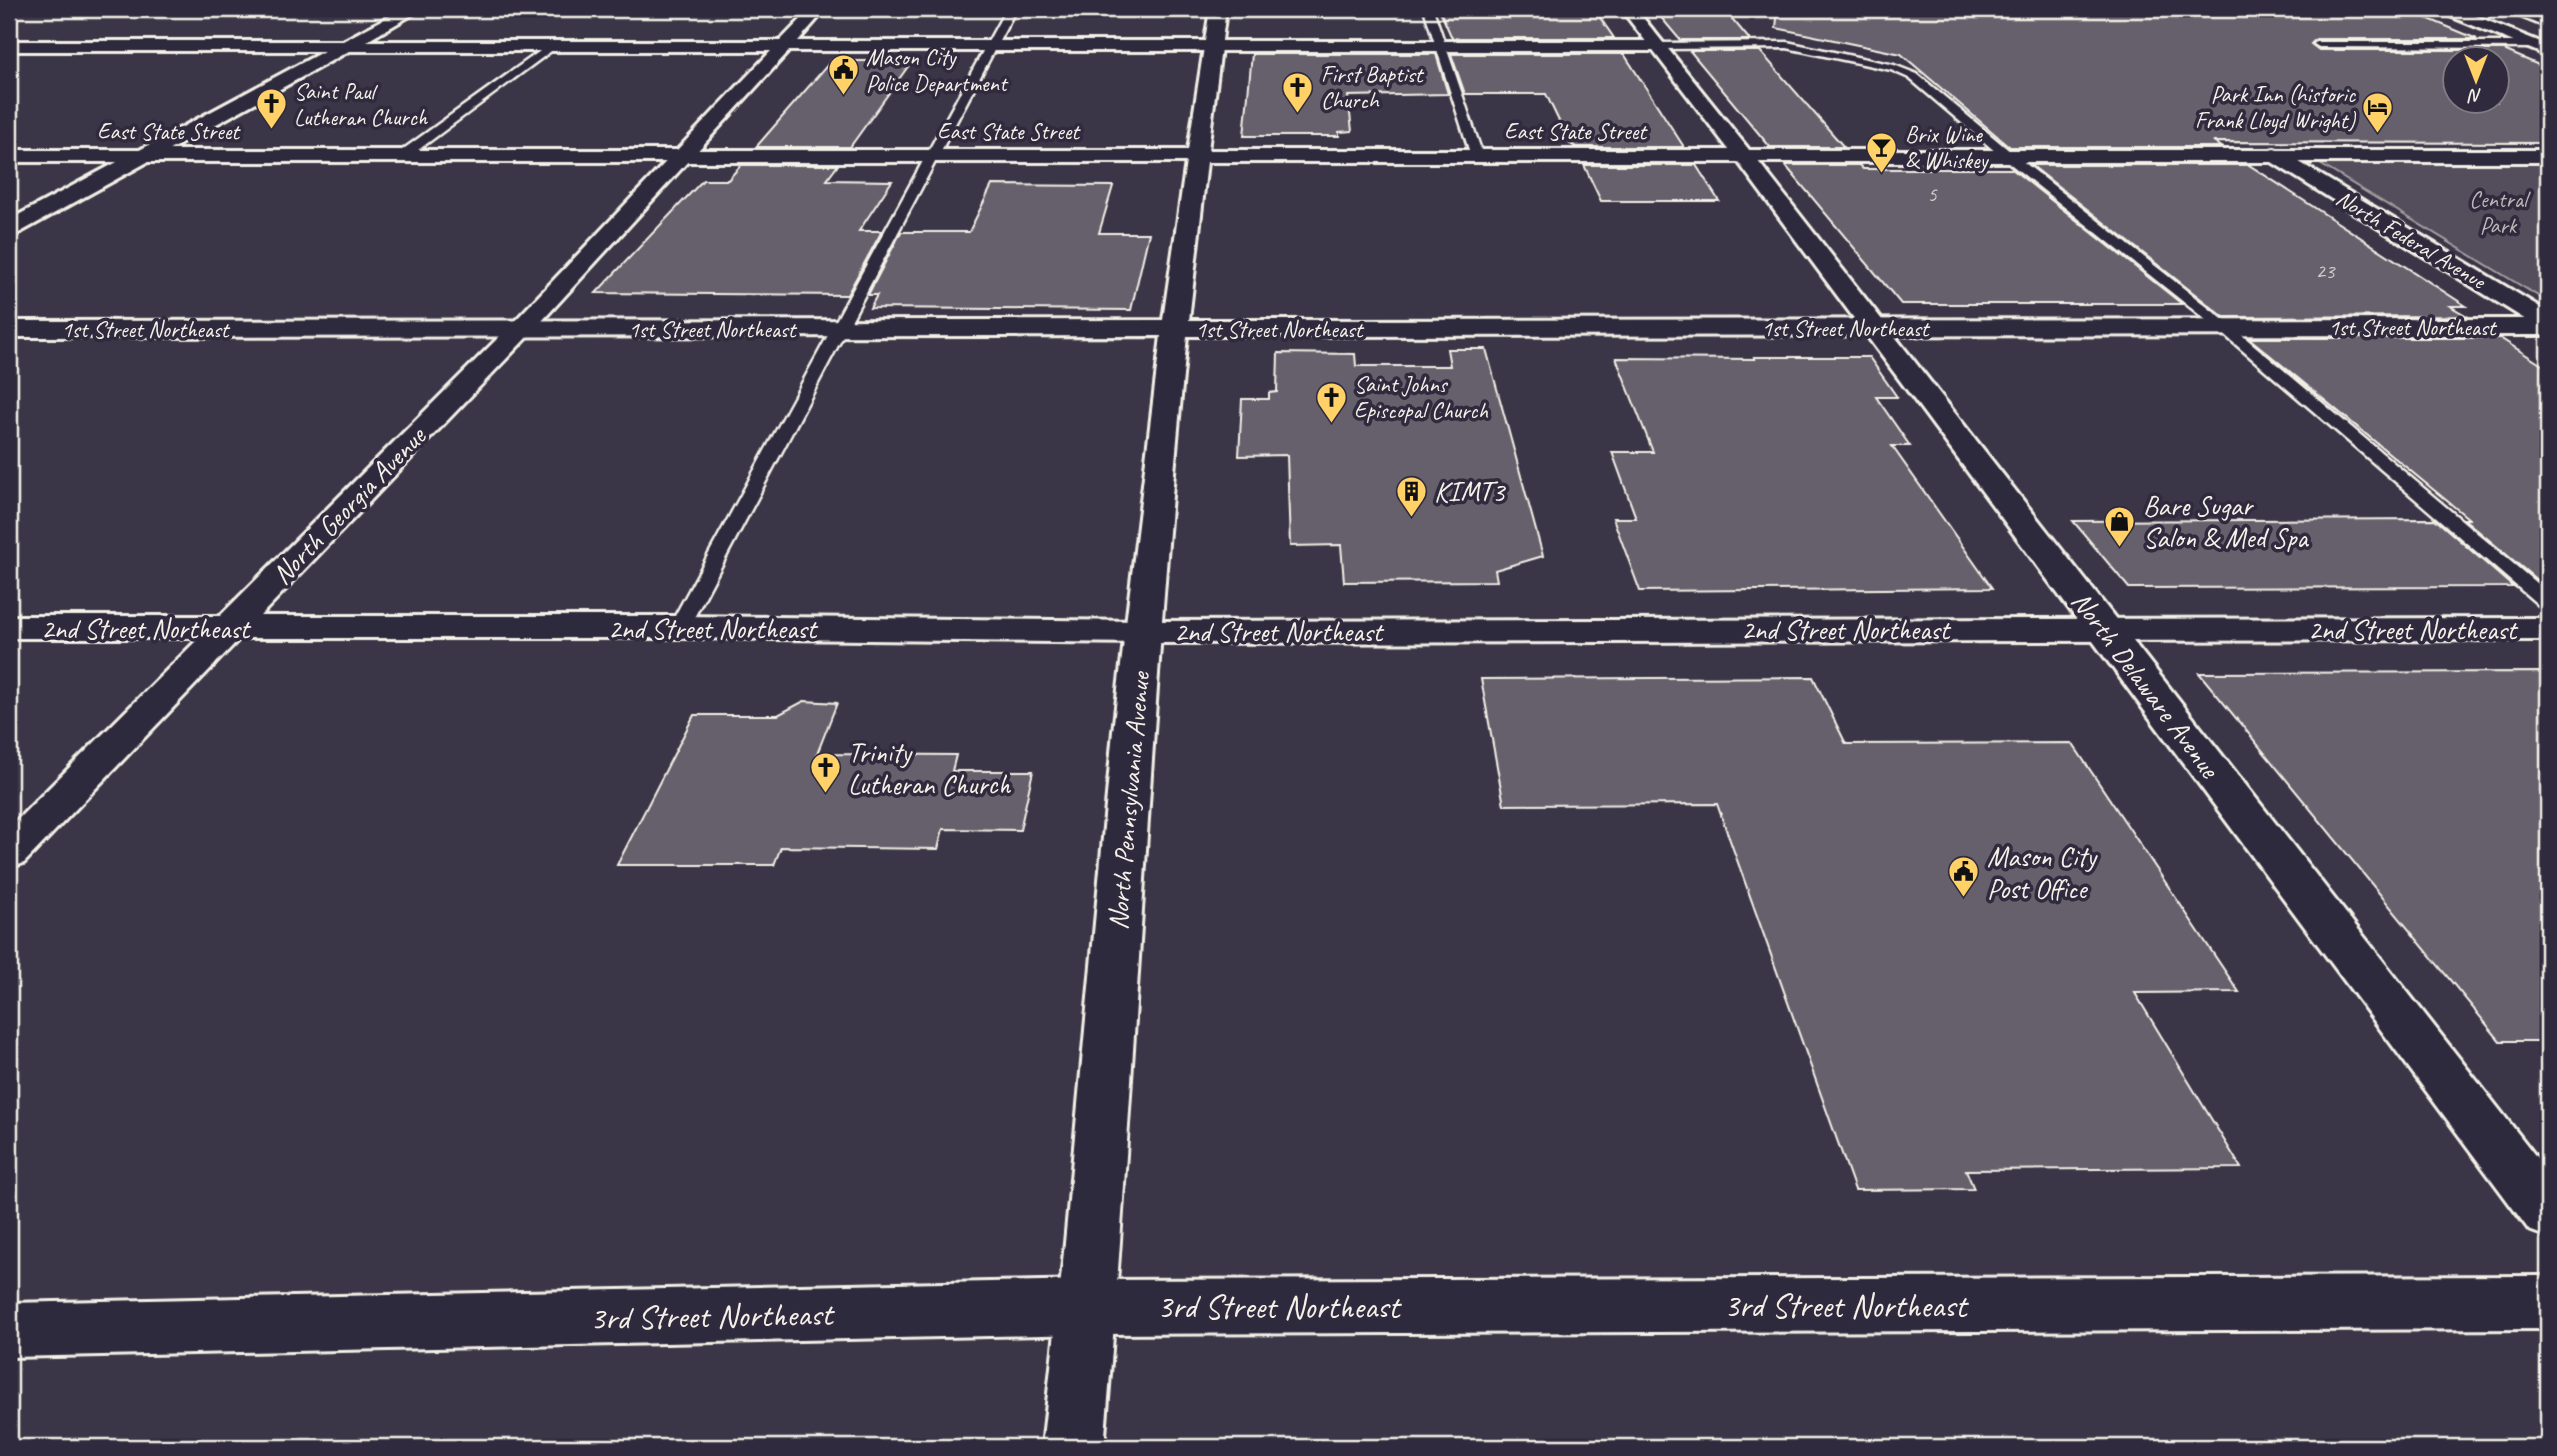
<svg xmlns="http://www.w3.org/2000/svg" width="2557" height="1456" viewBox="0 0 2557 1456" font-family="Caveat,sans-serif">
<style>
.green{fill:#534e5c;stroke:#a4a0a2;stroke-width:2}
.building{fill:#65616c;stroke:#f4f1e8;stroke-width:2;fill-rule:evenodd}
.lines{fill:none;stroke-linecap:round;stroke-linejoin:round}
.lane-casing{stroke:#f4f1e8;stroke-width:5}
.street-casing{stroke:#f4f1e8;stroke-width:6}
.secondary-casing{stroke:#f4f1e8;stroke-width:6}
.primary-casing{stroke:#f4f1e8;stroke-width:6}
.lane{fill:#2f2a3d;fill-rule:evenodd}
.street{fill:#2f2a3d;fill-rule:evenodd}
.secondary{fill:#2f2a3d;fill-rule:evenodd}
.primary{fill:#2f2a3d;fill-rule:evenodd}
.labels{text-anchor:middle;stroke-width:7;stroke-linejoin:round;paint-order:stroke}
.far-number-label{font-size:21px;fill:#d0cdc9}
.far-poi-label{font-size:23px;fill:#f4f1e8;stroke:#2f2a3d;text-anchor:start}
.far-street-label{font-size:23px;fill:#f4f1e8;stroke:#2f2a3d}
.far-park-label{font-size:23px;fill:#bcb8b7;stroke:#2f2a3d}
.poi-label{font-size:28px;fill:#f4f1e8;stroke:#2f2a3d;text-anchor:start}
.street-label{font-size:28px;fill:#f4f1e8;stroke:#2f2a3d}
.near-street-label{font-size:33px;fill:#f4f1e8;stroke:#2f2a3d}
</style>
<rect width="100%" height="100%" fill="#3b3647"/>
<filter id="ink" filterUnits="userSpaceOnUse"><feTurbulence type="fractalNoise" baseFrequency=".0143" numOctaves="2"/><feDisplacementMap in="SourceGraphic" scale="14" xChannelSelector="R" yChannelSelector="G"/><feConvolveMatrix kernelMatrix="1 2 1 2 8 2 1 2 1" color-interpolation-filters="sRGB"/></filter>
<g filter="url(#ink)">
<polygon class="green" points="2315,161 2548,162 2548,302"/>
<g class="building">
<polygon points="1439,9 1594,9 1614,38 1452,38"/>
<polygon points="1654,9 1724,9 1750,40 1680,40"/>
<path d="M1778,9H2405L2477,39H2316L2311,44L2319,50H2504L2548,69V143L2213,142L2222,147H2010L1901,54L1776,28ZM2455,60H2497V102H2455Z"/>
<polygon points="1690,51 1760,51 1844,147 1770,147"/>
<polygon points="1252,54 1436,54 1448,94 1348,96 1352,131 1339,132 1339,136 1244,136"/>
<polygon points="1451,54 1624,54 1684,147 1576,147 1570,144 1546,94 1465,94"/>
<polygon points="831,61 912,61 850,147 756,147"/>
<polygon points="741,165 838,165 827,180 892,181 859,231 882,231 847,295 596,293 703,180 728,180"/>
<polygon points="1584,165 1696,165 1719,201 1601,201"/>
<polygon points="1785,165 1859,165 1863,169 2012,169 2182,304 1901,304"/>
<polygon points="2031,165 2249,165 2466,306 2450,306 2467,316 2224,317"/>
<polygon points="992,185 1113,186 1099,233 1149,233 1131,310 870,308 877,295 868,295 901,232 969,232"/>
<polygon points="2249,338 2500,338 2548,369 2548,586 2544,586 2464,519 2469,519"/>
<polygon points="1447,349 1486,349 1543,556 1495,570 1497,581 1344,582 1341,545 1290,546 1287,455 1239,456 1242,399 1269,399 1269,393 1277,392 1278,353 1355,354 1356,366 1450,366"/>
<polygon points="1754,357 1869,357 1897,397 1876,397 1910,446 1892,446 1992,588 1640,591 1613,518 1636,518 1612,452 1653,452 1616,358 1755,359"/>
<polygon points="2435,519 2513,587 2129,588 2073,521"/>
<polygon points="2548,672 2548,1041 2500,1041 2199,673"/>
<polygon points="1813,677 1846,744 2072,743 2239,992 2135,993 2241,1168 1966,1170 1974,1189 1855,1190 1717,804 1504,805 1481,679"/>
<polygon points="804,701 837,703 817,754 956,755 952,771 1033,771 1020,830 943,829 938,849 781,847 774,865 617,865 694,715 778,715"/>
</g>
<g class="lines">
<defs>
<g id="lane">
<polygon points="1006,9 1016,9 689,627 686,631 672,631 669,627"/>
<polygon points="1424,9 1433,9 1483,156 1481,159 1471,156"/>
<polygon points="2501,9 2513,9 2548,22 2548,28"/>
<polygon points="1787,42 1894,65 1917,74 2011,152 2230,325 2548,593 2548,609 2541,607 2220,331 2003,158 1909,78 1891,70 1787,48 1657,49 1652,46 1657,43"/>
<polygon points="2316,42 2534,42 2539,45 2534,48 2319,47 2314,44"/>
<polygon points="550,44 558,46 406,159 398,159 398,153"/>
</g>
<g id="street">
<polygon points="403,9 422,9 367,41 780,41 811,9 826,9 798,41 1657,41 1665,46 1657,51 789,51 530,334 260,616 679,616 1142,621 2548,618 2548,640 1142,643 679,638 240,638 24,863 9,868 9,828 199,638 9,638 9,616 220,616 512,324 771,51 349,51 17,234 9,236 9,220 324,51 9,51 9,41 343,41"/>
<polygon points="2274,149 2281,151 2548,312 2548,331 2539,328 2267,159 2264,155 2267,151"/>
<polygon points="2548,1276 2548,1329 1088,1334 9,1357 9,1303 1088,1280"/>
</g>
<path id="secondary" d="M1210,9H1226L1208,150H2548V162H1207L1189,320L2548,319V335L1187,336C1149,705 1136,1077 1104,1447H1042L1065,1243L1113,731L1161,336L9,337V321L1163,320L1186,162H9V150H1188Z"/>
<g id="primary">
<polygon points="1621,9 1636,9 1750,151 2548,1172 2548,1237 2529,1230 1736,159"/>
<polygon points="2437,9 2458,9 2548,45 2548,56 2440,12"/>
</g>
</defs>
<use href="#lane" class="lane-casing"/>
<use href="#street" class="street-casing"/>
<use href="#secondary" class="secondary-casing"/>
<use href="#primary" class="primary-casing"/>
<use href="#lane" class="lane"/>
<use href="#street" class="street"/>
<use href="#secondary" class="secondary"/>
<use href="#primary" class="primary"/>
</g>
</g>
<defs>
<symbol id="civic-pin" viewBox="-11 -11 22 30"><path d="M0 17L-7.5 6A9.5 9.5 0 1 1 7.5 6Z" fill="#ffd166" stroke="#2f2a3d"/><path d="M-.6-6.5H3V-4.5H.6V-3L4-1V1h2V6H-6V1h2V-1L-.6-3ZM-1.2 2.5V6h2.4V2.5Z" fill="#111"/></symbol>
<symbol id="church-pin" viewBox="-11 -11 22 30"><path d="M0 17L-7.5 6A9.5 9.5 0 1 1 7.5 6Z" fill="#ffd166" stroke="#2f2a3d"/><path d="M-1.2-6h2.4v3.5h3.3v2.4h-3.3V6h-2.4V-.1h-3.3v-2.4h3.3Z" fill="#111"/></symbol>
<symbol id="hotel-pin" viewBox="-11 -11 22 30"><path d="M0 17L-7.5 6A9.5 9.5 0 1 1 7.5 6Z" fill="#ffd166" stroke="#2f2a3d"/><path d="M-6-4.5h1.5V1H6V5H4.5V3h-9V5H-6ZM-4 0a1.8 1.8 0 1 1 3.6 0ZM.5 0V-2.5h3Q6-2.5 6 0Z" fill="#111"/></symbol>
<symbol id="bar-pin" viewBox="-11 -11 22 30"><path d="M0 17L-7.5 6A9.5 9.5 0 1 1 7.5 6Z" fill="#ffd166" stroke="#2f2a3d"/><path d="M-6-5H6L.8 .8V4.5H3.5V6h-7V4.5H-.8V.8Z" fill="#111"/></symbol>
<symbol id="building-pin" viewBox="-11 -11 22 30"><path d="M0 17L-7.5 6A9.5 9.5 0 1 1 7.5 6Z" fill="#ffd166" stroke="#2f2a3d"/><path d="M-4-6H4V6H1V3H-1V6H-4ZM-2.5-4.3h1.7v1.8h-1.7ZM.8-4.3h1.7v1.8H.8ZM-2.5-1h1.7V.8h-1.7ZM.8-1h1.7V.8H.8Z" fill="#111"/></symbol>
<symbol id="shop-pin" viewBox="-11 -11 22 30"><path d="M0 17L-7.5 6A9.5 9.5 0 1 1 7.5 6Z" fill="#ffd166" stroke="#2f2a3d"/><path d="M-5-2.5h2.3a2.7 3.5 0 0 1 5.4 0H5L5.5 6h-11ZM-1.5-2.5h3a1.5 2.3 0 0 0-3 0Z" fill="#111"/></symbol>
</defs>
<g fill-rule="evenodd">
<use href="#civic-pin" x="826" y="52" width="35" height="47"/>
<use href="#church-pin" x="1280" y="70" width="35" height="47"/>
<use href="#church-pin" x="254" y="86" width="35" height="47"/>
<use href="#hotel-pin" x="2360" y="90" width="35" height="47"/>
<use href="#bar-pin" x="1864" y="130" width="35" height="47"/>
<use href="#church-pin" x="1314" y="380" width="35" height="47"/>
<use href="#building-pin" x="1394" y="474" width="35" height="47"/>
<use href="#shop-pin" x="2102" y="504" width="35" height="47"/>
<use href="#church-pin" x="808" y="750" width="35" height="47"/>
<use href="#civic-pin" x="1946" y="854" width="35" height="47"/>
</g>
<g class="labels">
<g class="far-number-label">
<text x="1932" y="201">5</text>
<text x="2325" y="278">23</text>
</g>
<g class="far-poi-label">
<text x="866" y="65">Mason City<tspan x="866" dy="26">Police Department</tspan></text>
<text x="1321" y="82">First Baptist<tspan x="1321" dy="26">Church</tspan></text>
<text x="294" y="99">Saint Paul<tspan x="294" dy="26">Lutheran Church</tspan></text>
<text x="2355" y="102" text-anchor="end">Park Inn (historic<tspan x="2355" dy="26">Frank Lloyd Wright)</tspan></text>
<text x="1905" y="142">Brix Wine<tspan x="1905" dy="26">&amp; Whiskey</tspan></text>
<text x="1354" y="392">Saint Johns<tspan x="1354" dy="26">Episcopal Church</tspan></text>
</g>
<g class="far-street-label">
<text x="168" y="139">East State Street</text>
<text x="1008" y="139">East State Street</text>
<text x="1575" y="139">East State Street</text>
<text transform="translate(2411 239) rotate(31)" y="8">North Federal Avenue</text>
<text x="2412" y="335">1st Street Northeast</text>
<text x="1845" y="336">1st Street Northeast</text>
<text x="145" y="337">1st Street Northeast</text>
<text x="712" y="337">1st Street Northeast</text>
<text x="1279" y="337">1st Street Northeast</text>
</g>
<g class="far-park-label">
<text x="2498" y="207">Central<tspan x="2498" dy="26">Park</tspan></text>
</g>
<g class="poi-label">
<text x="1434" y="501">KIMT3</text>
<text x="2143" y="515">Bare Sugar<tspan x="2143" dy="32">Salon &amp; Med Spa</tspan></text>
<text x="848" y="762">Trinity<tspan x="848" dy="32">Lutheran Church</tspan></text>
<text x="1987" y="866">Mason City<tspan x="1987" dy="32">Post Office</tspan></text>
</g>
<g class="street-label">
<text transform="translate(348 505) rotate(-46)" y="10">North Georgia Avenue</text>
<text x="145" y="638">2nd Street Northeast</text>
<text x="712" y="638">2nd Street Northeast</text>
<text x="1845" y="639">2nd Street Northeast</text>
<text x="2412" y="639">2nd Street Northeast</text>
<text x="1278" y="641">2nd Street Northeast</text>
<text transform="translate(2146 684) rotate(53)" y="10">North Delaware Avenue</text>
<text transform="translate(1128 801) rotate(-85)" y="10">North Pennsylvania Avenue</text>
</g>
<g class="near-street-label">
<text x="1845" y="1317">3rd Street Northeast</text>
<text x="1278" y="1318">3rd Street Northeast</text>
<text transform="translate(711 1315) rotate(-1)" y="12">3rd Street Northeast</text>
</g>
</g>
<rect width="2557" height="1456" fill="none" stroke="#2f2a3d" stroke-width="35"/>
<rect x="18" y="18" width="2522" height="1421" fill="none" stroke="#f4f1e8" stroke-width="2.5" filter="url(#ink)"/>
<g transform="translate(2476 80) rotate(180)"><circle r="33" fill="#2f2a3d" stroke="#7e7a81" stroke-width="2"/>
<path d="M0-5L12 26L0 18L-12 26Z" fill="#ffd166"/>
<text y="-10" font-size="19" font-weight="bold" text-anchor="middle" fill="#f4f1e8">N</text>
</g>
</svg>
